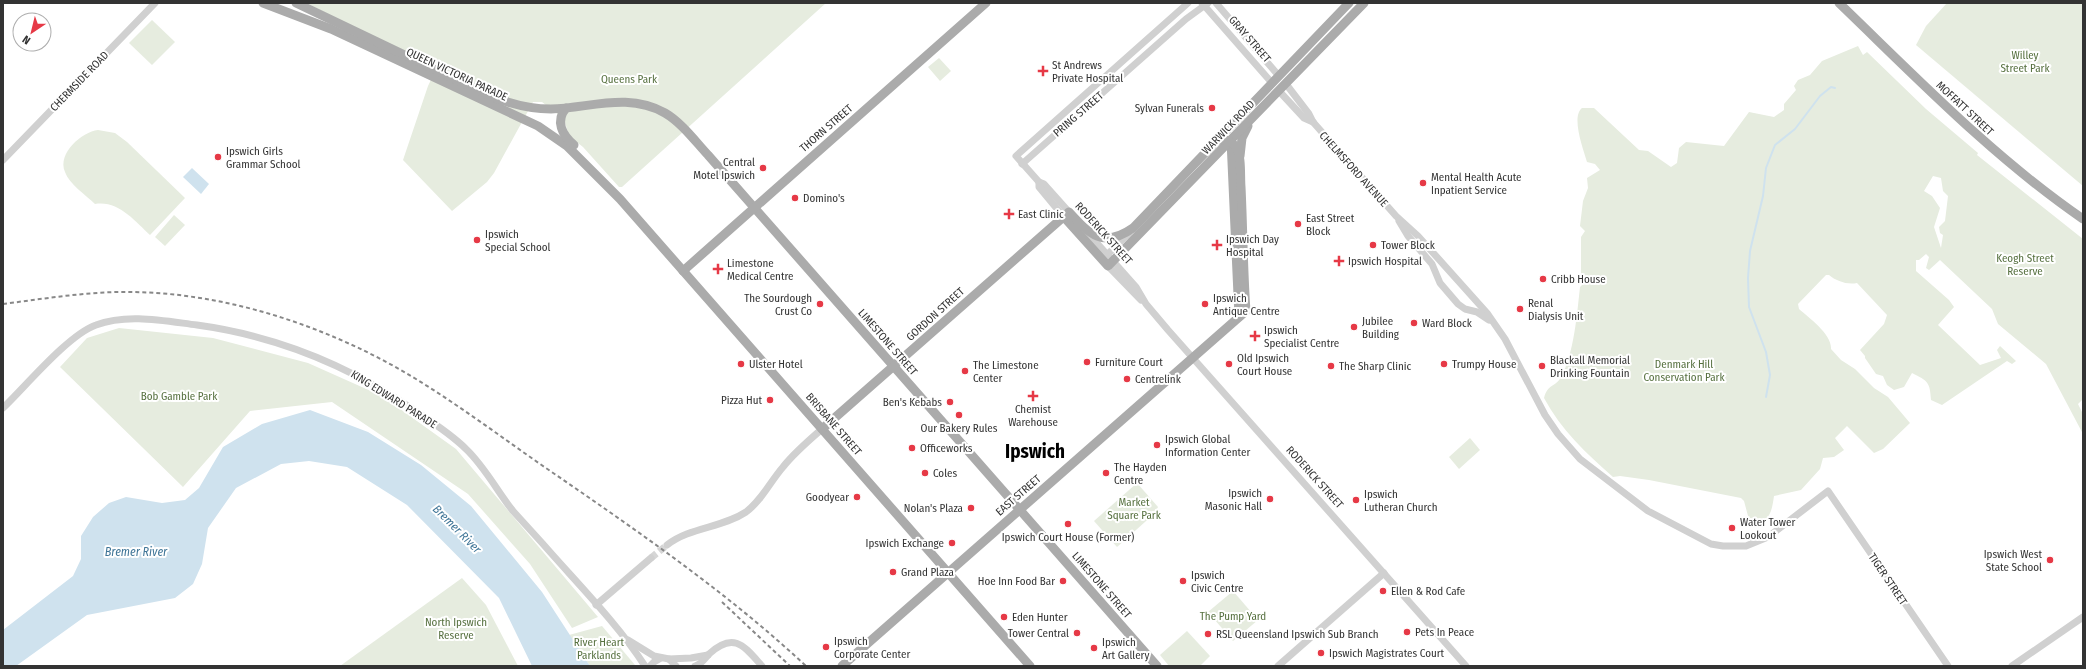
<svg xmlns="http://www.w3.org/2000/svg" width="2086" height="669" viewBox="0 0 2086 669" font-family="'Fira Sans Condensed',sans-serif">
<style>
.green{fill:#e6ecdf;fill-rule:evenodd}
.water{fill:#cfe2ee}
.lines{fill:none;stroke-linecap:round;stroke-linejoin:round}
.stream{stroke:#cfe2ee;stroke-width:2}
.minor-tunnel{stroke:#d6d6d6;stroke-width:7;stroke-dasharray:7 3.5;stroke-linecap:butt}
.minor{stroke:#d0d0d0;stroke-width:7}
.major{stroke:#ababab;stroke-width:9}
.rail{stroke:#888;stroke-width:2;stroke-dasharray:4 3;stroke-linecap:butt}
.poi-dot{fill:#e63946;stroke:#fff;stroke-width:1.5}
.labels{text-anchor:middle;stroke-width:4;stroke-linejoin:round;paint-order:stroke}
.street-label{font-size:11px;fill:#333;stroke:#fff}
.park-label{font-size:11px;fill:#56703f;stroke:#fff}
.poi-label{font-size:11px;fill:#333;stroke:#fff;text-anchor:start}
.water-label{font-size:12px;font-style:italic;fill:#3f7597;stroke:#fff}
.town-label{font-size:19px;font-weight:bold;fill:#000;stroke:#fff}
</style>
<rect width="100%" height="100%" fill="#fff"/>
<g class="green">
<polygon points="306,3 826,3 622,187 619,187 583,147 569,136 564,119 542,102 533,102 494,173 487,182 452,211 403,160 428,86 438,65 371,36"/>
<polygon points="1947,3 2083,3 2083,186 1916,45 1926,26"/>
<polygon points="152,20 175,42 152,65 129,43"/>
<path d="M1858,46L1863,55L1867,52L1926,109L1978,153L1977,155L2083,239V399L2078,404L2083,414V434L2046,364L1998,324L1992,309L1940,260L1929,270L1926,268L1929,257L1926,254L1919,260H1916V271L1949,300L1954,307L1938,325L1980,365L2001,358L1997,350L2000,346L2016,361L2012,364L2007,361L1942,405L1931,400C1930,382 1928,381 1912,373L1904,387L1894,390L1887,385L1883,376L1876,374L1865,358V356L1860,350L1884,324L1887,315L1857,283C1847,285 1836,281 1829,275H1826L1798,304L1799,309C1809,318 1832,334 1831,349L1841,360L1855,369L1874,388L1888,397L1910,423L1883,449L1874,453L1847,426L1835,438L1844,450L1834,457L1823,458L1820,469L1801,490L1774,496C1771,517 1769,519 1751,527L1744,501L1741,498L1649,480L1620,476L1613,477C1586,453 1561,430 1544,398C1548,383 1555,388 1561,377C1574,354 1577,314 1580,287L1585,282L1581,278V237L1585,231L1580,226L1583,201L1588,188L1587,178L1600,170L1595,164L1587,162C1583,148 1571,117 1582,108H1594L1639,150L1648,151L1671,167L1677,163L1679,148L1686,142L1724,146L1749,112L1774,117L1784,110V104L1796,90L1794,86L1798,80L1810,75L1822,61ZM1933,176L1941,178L1943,191L1948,196L1945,221L1939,227L1940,233L1943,235L1941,248L1934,227L1940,208L1932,196L1924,191Z"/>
<polygon points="939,58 951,71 940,81 928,67"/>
<path d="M98,130L115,133L127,142L185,198L150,235C135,221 118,200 95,204C86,195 69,184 65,172C57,153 82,132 98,130Z"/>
<polygon points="174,215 185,225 165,246 155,237"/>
<polygon points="119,328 213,338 308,363 382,396 456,449 598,617 572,628 530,564 468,494 332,402 250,411 183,487 60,367 87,338"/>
<polygon points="1470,438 1480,450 1459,469 1449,457"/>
<polygon points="1137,483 1158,507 1155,513 1117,547 1094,521"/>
<polygon points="462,578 486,605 518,666 340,666"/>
<polygon points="1233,591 1258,620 1233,641 1208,612"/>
<polygon points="602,626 635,665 635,666 590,666 569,635"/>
<polygon points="1187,631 1210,656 1200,666 1169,666 1160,655"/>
</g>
<g class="water">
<polygon points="192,168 209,184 201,194 183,177"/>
<polygon points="310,410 368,432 421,465 471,506 542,592 590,666 532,666 499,598 407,505 347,467 309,461 281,464 236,488 208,528 202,564 193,584 175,598 87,615 16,666 3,666 3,630 73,576 81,559 81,536 93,517 109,503 126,497 162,503 185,500 199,488 223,447 262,424"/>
</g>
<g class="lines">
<polyline class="stream" points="1766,397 1770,375 1766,352 1749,307 1748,278 1750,251 1763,196 1766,168 1775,145 1795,129 1820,96 1831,87 1835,88"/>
<polyline class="minor-tunnel" points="651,558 667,545"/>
<g class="minor">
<polyline points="1202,3 1272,83"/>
<polyline points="1216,3 1279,76"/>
<polyline points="1286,84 1309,114 1313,122 1396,216 1418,236 1487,313 1505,339 1545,415 1558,434 1580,459 1648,511 1711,544 1723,546 1746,546 1768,537 1828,491 1948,666"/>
<polyline points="1279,91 1304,118 1313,122"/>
<polyline points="3,160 155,3"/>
<polyline points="1022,164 1186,19 1208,3"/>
<polyline points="1039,182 1044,184 1069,212"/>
<polyline points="1063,216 1039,187 1039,182 1016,156 1188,3"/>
<polyline points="1399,221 1408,236 1432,264 1440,283 1458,304 1465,309 1477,312 1489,320"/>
<polyline points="1087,232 1136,287 1146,304 1168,330 1466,666"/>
<polyline points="1105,257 1129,233"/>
<polyline points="1108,266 1141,300"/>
<path d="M3,408C26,386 68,335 96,325C127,313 165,321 197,325C277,336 348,365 414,410C432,422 451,434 466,449C485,467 497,491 513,511C523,522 533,533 543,544C577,583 617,623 645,666"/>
<path d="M667,545C690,527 722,528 746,512C762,500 770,482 783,467C794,453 808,441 822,429"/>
<polyline points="596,605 651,558"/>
<polyline points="628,640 654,656 669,659 676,666"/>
<polyline points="669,659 691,658 708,655"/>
<polyline points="650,666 654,662 661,658"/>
<path d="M695,666C702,664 704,659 709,654C734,631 744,646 762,666"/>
<polyline points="1278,666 1384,573"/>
<polyline points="2012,666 2083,617"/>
</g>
<g class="major">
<polyline points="263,3 331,29 538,126 567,146 620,199 1030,666"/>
<path d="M296,3L486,94C507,103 527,109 551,109C590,108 628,92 665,113C682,123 695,141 708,155L1157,666"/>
<path d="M1839,3C1918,79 1993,157 2083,219"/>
<path d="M566,108C555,121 562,135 574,145"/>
<polyline points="1231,140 1239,317"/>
<polyline points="1240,156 1242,138 1248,126"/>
<polyline points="1063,216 1108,266 1364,3"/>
<polyline points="683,271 986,3"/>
<path d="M822,429L1069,212C1089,234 1103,249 1133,228L1349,3"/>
<path d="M842,666L1246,311C1243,270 1243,228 1241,187C1240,176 1242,157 1236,147C1231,140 1222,137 1215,142"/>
</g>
<g class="rail">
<path d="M3,304C41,299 79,293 117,292C217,290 320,323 406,373C460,405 510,444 562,479C646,537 731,596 806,666"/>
<polyline points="722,602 790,666"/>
</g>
</g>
<g class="poi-dot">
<path d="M1041 65h4v4h4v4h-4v4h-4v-4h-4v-4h4z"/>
<circle cx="1212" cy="108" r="4"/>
<circle cx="218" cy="157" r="4"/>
<circle cx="763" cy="168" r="4"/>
<circle cx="1423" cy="183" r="4"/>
<circle cx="795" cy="198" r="4"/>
<path d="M1007 208h4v4h4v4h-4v4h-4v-4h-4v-4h4z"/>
<circle cx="1298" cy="224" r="4"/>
<circle cx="477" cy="240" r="4"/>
<path d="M1215 239h4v4h4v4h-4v4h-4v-4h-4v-4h4z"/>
<circle cx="1373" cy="245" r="4"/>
<path d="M1337 255h4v4h4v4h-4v4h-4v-4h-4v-4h4z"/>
<path d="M716 263h4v4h4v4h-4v4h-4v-4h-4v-4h4z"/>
<circle cx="1543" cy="279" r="4"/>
<circle cx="820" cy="304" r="4"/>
<circle cx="1205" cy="304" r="4"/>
<circle cx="1520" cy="309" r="4"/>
<circle cx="1414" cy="323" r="4"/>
<circle cx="1354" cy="327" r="4"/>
<path d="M1253 330h4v4h4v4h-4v4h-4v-4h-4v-4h4z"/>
<circle cx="1087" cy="362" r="4"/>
<circle cx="741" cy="364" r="4"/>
<circle cx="1229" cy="364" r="4"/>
<circle cx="1444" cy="364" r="4"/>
<circle cx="1331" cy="366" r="4"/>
<circle cx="1542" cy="366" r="4"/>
<circle cx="965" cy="371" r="4"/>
<circle cx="1127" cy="379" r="4"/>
<path d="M1031 390h4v4h4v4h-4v4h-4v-4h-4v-4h4z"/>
<circle cx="770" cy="400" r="4"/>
<circle cx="950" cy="402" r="4"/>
<circle cx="959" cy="415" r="4"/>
<circle cx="1157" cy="445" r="4"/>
<circle cx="912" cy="448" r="4"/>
<circle cx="925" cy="473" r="4"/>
<circle cx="1106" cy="473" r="4"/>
<circle cx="857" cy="497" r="4"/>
<circle cx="1270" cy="499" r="4"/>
<circle cx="1356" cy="500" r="4"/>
<circle cx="971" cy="508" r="4"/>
<circle cx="1068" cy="524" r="4"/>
<circle cx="1732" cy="528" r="4"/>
<circle cx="952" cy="543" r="4"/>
<circle cx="2050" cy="560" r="4"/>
<circle cx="893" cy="572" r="4"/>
<circle cx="1063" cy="581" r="4"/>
<circle cx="1183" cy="581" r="4"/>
<circle cx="1383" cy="591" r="4"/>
<circle cx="1004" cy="617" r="4"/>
<circle cx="1407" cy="632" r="4"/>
<circle cx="1077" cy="633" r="4"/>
<circle cx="1208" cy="634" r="4"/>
<circle cx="826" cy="647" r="4"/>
<circle cx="1094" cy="648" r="4"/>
<circle cx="1321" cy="653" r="4"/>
</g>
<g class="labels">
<g class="street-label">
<text transform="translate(1250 39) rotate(49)" y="4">GRAY STREET</text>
<text transform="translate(457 74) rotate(25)" y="4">QUEEN VICTORIA PARADE</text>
<text transform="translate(79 81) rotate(-46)" y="4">CHERMSIDE ROAD</text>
<text transform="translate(1965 108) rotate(43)" y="4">MOFFATT STREET</text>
<text transform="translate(1078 114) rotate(-41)" y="4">PRING STREET</text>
<text transform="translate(1228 127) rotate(-46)" y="4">WARWICK ROAD</text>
<text transform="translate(826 128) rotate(-41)" y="4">THORN STREET</text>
<text transform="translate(1354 169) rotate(48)" y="4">CHELMSFORD AVENUE</text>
<text transform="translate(1104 233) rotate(48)" y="4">RODERICK STREET</text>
<text transform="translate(935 314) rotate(-42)" y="4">GORDON STREET</text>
<text transform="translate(888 342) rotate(49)" y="4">LIMESTONE STREET</text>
<text transform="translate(394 399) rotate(32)" y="4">KING EDWARD PARADE</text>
<text transform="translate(834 424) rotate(49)" y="4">BRISBANE STREET</text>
<text transform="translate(1315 477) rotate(48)" y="4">RODERICK STREET</text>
<text transform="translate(1018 495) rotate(-41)" y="4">EAST STREET</text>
<text transform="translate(1888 579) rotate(56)" y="4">TIGER STREET</text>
<text transform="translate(1102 585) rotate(49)" y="4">LIMESTONE STREET</text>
</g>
<g class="park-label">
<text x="2025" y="59">Willey<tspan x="2025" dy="13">Street Park</tspan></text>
<text x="629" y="83">Queens Park</text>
<text x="2025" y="262">Keogh Street<tspan x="2025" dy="13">Reserve</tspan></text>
<text x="1684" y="368">Denmark Hill<tspan x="1684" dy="13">Conservation Park</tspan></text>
<text x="179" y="400">Bob Gamble Park</text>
<text x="1134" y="506">Market<tspan x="1134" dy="13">Square Park</tspan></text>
<text x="1233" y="620">The Pump Yard</text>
<text x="456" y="626">North Ipswich<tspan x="456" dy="13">Reserve</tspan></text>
<text x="599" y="646">River Heart<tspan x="599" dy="13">Parklands</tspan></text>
</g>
<g class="poi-label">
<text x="1052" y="69">St Andrews<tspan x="1052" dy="13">Private Hospital</tspan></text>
<text x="1204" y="112" text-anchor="end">Sylvan Funerals</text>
<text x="226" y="155">Ipswich Girls<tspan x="226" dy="13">Grammar School</tspan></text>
<text x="755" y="166" text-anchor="end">Central<tspan x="755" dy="13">Motel Ipswich</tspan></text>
<text x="1431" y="181">Mental Health Acute<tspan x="1431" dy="13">Inpatient Service</tspan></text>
<text x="803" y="202">Domino's</text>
<text x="1018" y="218">East Clinic</text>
<text x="1306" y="222">East Street<tspan x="1306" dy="13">Block</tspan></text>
<text x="485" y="238">Ipswich<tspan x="485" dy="13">Special School</tspan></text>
<text x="1226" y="243">Ipswich Day<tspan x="1226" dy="13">Hospital</tspan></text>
<text x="1381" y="249">Tower Block</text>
<text x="1348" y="265">Ipswich Hospital</text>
<text x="727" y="267">Limestone<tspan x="727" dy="13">Medical Centre</tspan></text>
<text x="1551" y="283">Cribb House</text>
<text x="812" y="302" text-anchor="end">The Sourdough<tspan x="812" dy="13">Crust Co</tspan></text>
<text x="1213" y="302">Ipswich<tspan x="1213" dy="13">Antique Centre</tspan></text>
<text x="1528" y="307">Renal<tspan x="1528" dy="13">Dialysis Unit</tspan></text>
<text x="1362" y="325">Jubilee<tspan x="1362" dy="13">Building</tspan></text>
<text x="1422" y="327">Ward Block</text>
<text x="1264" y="334">Ipswich<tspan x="1264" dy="13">Specialist Centre</tspan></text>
<text x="1237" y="362">Old Ipswich<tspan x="1237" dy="13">Court House</tspan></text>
<text x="1550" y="364">Blackall Memorial<tspan x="1550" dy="13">Drinking Fountain</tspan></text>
<text x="1095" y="366">Furniture Court</text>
<text x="749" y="368">Ulster Hotel</text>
<text x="1452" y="368">Trumpy House</text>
<text x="973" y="369">The Limestone<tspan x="973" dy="13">Center</tspan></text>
<text x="1339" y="370">The Sharp Clinic</text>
<text x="1135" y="383">Centrelink</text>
<text x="762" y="404" text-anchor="end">Pizza Hut</text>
<text x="942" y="406" text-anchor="end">Ben's Kebabs</text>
<text x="1033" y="413" text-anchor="middle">Chemist<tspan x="1033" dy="13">Warehouse</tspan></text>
<text x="959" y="432" text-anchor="middle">Our Bakery Rules</text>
<text x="1165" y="443">Ipswich Global<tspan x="1165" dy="13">Information Center</tspan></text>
<text x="920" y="452">Officeworks</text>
<text x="1114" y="471">The Hayden<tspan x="1114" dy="13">Centre</tspan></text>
<text x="933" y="477">Coles</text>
<text x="1262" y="497" text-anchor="end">Ipswich<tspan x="1262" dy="13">Masonic Hall</tspan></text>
<text x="1364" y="498">Ipswich<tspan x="1364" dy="13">Lutheran Church</tspan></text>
<text x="849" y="501" text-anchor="end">Goodyear</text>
<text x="963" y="512" text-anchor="end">Nolan's Plaza</text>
<text x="1740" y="526">Water Tower<tspan x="1740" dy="13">Lookout</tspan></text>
<text x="1068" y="541" text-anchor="middle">Ipswich Court House (Former)</text>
<text x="944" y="547" text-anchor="end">Ipswich Exchange</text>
<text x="2042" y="558" text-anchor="end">Ipswich West<tspan x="2042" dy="13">State School</tspan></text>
<text x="901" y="576">Grand Plaza</text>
<text x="1191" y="579">Ipswich<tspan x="1191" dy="13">Civic Centre</tspan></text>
<text x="1055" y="585" text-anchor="end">Hoe Inn Food Bar</text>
<text x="1391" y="595">Ellen &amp; Rod Cafe</text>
<text x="1012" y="621">Eden Hunter</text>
<text x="1415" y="636">Pets In Peace</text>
<text x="1069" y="637" text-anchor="end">Tower Central</text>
<text x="1216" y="638">RSL Queensland Ipswich Sub Branch</text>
<text x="834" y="645">Ipswich<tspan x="834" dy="13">Corporate Center</tspan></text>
<text x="1102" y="646">Ipswich<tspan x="1102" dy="13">Art Gallery</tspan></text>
<text x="1329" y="657">Ipswich Magistrates Court</text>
</g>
<g class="water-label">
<text transform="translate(457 529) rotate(45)" y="4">Bremer River</text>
<text x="136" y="556">Bremer River</text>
</g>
<g class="town-label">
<text x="1035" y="458">Ipswich</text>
</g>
</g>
<rect width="2086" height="669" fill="none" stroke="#333333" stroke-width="8"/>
<g transform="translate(32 32) rotate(215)"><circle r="19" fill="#ffffff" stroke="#adadad"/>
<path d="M0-3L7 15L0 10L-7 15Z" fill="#e63946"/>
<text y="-6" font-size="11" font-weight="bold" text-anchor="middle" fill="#333333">N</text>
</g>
</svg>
